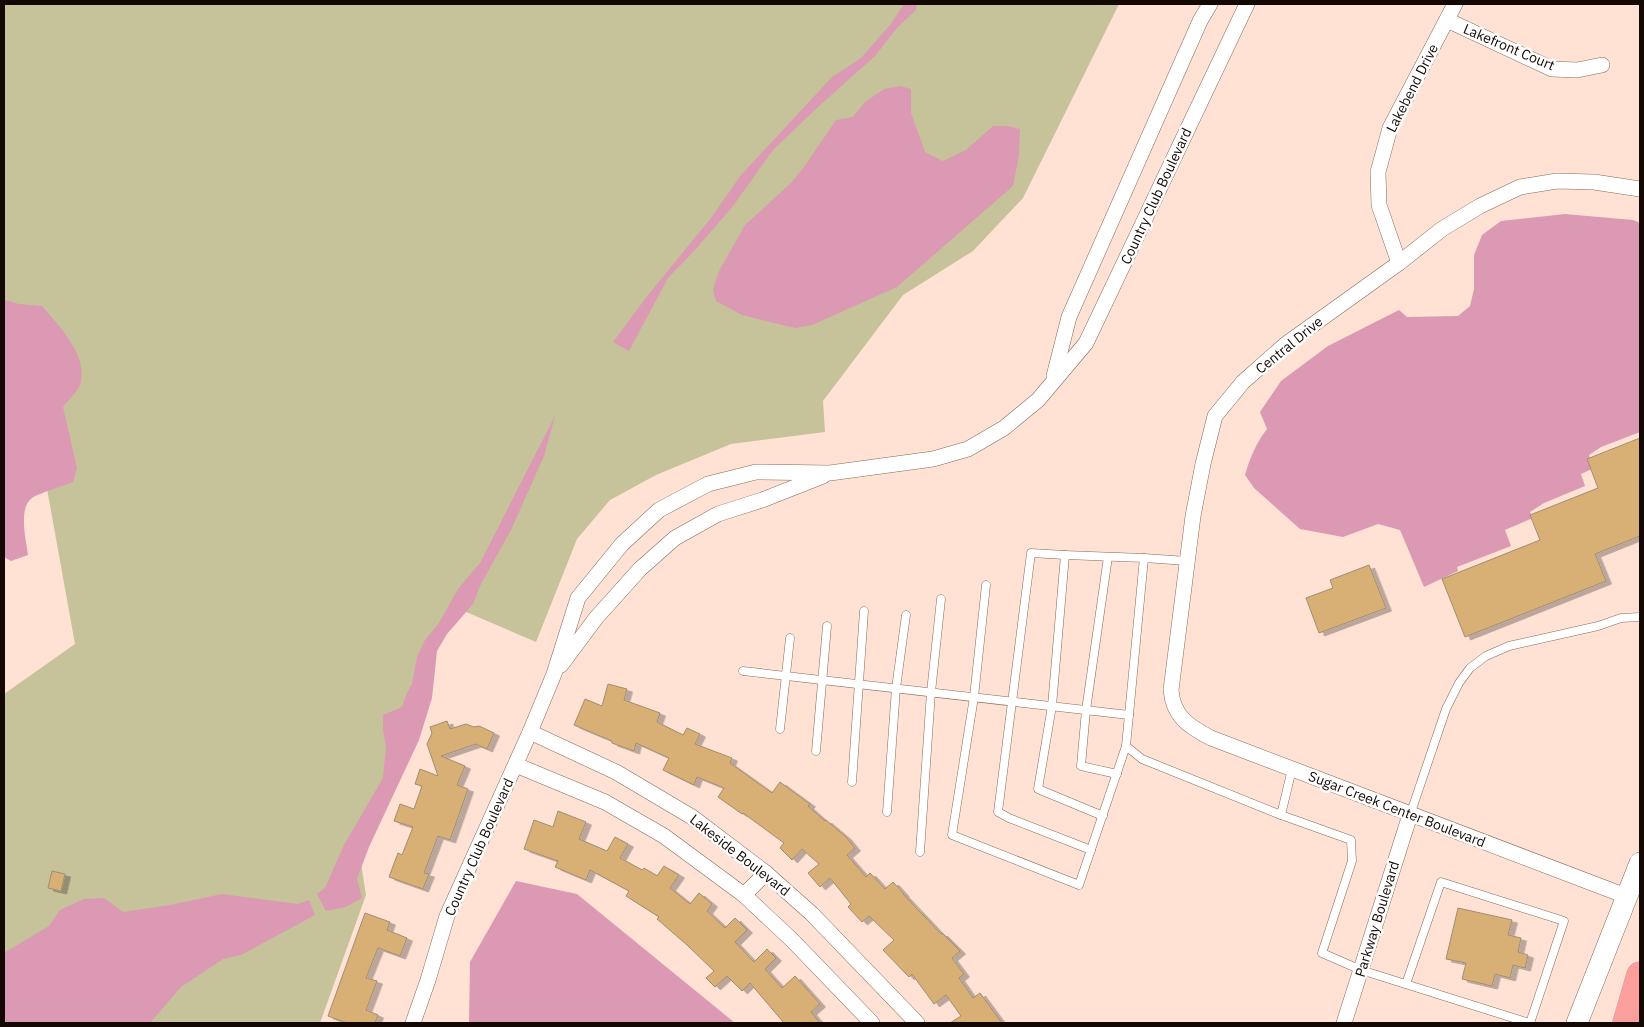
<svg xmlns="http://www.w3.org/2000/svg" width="1644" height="1027" viewBox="0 0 1644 1027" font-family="'IBM Plex Sans',sans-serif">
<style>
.green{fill:#c6c29a}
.water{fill:#dc99b4}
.building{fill:#d8b076;stroke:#a18d71;filter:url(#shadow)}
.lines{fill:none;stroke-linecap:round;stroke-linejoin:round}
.service-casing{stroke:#886959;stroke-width:9}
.minor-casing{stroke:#886959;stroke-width:16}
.secondary-casing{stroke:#886959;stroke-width:22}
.motorway-casing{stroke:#fff;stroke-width:29}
.service{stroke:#fff;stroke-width:8}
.minor{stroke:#fff;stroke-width:15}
.secondary{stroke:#fff;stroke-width:21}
.motorway{stroke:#fb9f9d;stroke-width:28}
.labels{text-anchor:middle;stroke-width:5;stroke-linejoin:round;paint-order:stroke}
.street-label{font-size:14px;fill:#130804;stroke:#fff}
</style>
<defs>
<filter id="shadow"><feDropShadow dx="5.5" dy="3" stdDeviation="0" flood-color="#0004"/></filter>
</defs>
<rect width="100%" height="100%" fill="#ffe2d4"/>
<polygon class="green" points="4,4 1119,4 1023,198 973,251 903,295 823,401 825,432 731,444 656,475 610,500 577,539 536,642 457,608 427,655 360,857 366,895 320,1023 4,1023 4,694 75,644 42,461 4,365"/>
<g class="water">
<polygon points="904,4 917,4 916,10 897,28 875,56 818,107 773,150 733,206 695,250 668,278 629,351 613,342 648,295 711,218 741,175 832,77 861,58 890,25"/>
<polygon points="900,86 911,89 911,113 925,152 943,161 966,150 993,126 1006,126 1020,129 1019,156 1013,186 897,287 812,325 795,328 742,315 716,301 713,290 718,273 745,225 791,183 804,167 836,120 853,117 865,102 884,89"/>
<path d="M1565,214L1633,220L1640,223V432L1601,447L1589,455L1594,468L1581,474L1585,486L1544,503L1530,512L1533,518L1505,530L1511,546L1457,567L1458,571L1424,587L1400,530L1378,524L1343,537L1300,529L1254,488L1245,475C1250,458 1256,443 1267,429L1260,412L1281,381L1328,346L1399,310L1407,317L1458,316L1470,306L1474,289V255L1482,235L1501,221Z"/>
<path d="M4,300L19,304L42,306C59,326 89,356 80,385C77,392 68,401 63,407L77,468L73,482C63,486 39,493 32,498C18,508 26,540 28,555L11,561L4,557Z"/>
<polygon points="555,416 544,456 511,530 480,586 473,604 447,634 437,651 432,698 419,740 369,847 357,879 362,898 346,907 326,911 317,894 325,888 344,845 383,778 386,747 383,730 383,715 402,707 407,693 412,684 417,657 425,640 439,623 458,589 480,563"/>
<polygon points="516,881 577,894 735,1023 469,1023 470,962"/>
<polygon points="222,894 298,904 309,900 315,915 241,955 223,959 181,987 150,1023 4,1023 4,953 49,926 60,910 84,899 104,898 123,912 170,905"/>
</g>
<g class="building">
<polygon points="1640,438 1640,536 1595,554 1606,581 1465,637 1442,579 1540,540 1530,515 1598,488 1587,459"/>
<polygon points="1369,565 1386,608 1319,633 1306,598 1333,588 1330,580"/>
<polygon points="608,684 627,689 624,700 660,713 657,722 683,735 687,728 700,734 695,744 732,758 730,763 772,793 780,782 810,804 808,806 825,821 826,820 846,837 855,848 847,855 866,877 870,873 885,889 893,882 904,894 903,894 941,934 942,933 960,951 952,958 964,974 959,978 973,998 980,993 1002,1023 950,1023 961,1016 946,995 934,1004 912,974 909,977 883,950 894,940 869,916 862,922 848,907 851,904 830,878 820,887 808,873 819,864 802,849 792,860 780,848 784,843 743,813 742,814 718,797 724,788 697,777 694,785 663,770 669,758 636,743 634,751 612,743 612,741 574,725 585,699 602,706"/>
<polygon points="447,721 450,729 466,724 474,727 479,726 494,733 487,749 476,744 441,756 465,766 457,785 468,789 450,840 438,836 424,873 429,874 423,889 389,877 398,853 402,855 413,827 394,821 400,804 414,809 422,786 415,784 420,769 438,776 427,744 432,733 430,727"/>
<polygon points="558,811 586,822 579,839 607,851 615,837 628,844 620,858 642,870 644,868 657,876 664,866 679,875 670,888 690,904 699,893 712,904 707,911 725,928 735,918 747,930 735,942 754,962 767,949 776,958 765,969 782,988 795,976 820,1004 811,1012 820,1023 784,1023 750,983 742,991 727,976 715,987 706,978 714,971 687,945 657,919 659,917 626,896 629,891 590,870 586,880 555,867 558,861 524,849 534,820 553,827"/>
<polygon points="52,871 65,874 61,891 48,888"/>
<polygon points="1458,908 1512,920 1508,935 1521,938 1518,952 1528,955 1525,968 1513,965 1510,978 1495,974 1492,986 1462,979 1466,963 1446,959"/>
<polygon points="365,913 390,922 387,930 407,938 400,956 378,948 366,978 377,981 366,1010 378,1015 375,1023 347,1023 328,1016"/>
</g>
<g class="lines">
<defs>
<g id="service">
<polyline points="1065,555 1031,553 998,812 1009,818 1091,850"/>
<polyline points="1108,557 1086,710 1081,766 1117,774"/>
<polyline points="1187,561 1144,558 1126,746 1142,759 1281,815"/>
<polyline points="986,585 974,697 952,835 1079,885 1126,746"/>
<polyline points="743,671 1129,715"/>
<polyline points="780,729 790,638"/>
<polyline points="816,751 827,626"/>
<polyline points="1292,769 1281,815 1351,840 1352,861 1322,953 1361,970 1529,1023"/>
<polyline points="852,782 864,611"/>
<polyline points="887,812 896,688 906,615"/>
<polyline points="1410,815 1446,709 1459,683 1470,668 1486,656 1509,646 1598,626 1621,618 1640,617"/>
<polyline points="1103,816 1038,789 1052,706 1065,555 1144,558"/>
<polyline points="920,852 931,692 941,599"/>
<polyline points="1406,984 1441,882 1564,921 1530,1023"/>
</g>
<g id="minor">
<polyline points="1447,20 1552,69 1577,70 1602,65"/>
<polyline points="1399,263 1379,205 1378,172 1390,128 1455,4"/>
<polyline points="1054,376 1069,317 1200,21 1210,4"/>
<polyline points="561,665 596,618 640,569 675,538 718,514 762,500 823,476"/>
<polyline points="530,732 616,772 692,817 766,873 812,914 917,1023"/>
<polyline points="516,765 605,802 664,836 744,895 792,940 872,1023"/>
<polyline points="744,895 766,873"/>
<path d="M1626,896L1211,738C1188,726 1173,716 1171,690L1193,516L1203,464L1215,416L1243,382L1286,344L1399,263L1442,229L1480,206L1520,187L1557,181L1594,182L1640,189"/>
<polyline points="413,1023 428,980 447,916 530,732 554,674 578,598 622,544 659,510 708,484 756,472 830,473 933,459 968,449 1004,428 1038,400 1086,343 1247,4"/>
<polyline points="1344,1023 1410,815"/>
</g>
<polyline id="secondary" points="1577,1023 1640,863"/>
<polyline id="motorway" points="1626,1023 1640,975"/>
</defs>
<use href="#service" class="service-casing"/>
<use href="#minor" class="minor-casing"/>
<use href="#secondary" class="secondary-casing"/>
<use href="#motorway" class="motorway-casing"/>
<use href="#service" class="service"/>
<use href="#minor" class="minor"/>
<use href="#secondary" class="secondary"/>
<use href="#motorway" class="motorway"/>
</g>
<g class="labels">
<g class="street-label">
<text transform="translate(1509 47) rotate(23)" y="5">Lakefront Court</text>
<text transform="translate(1412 88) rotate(-63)" y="5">Lakebend Drive</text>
<text transform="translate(1156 196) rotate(-65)" y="5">Country Club Boulevard</text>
<text transform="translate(1289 345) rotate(-39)" y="5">Central Drive</text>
<text transform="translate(1397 809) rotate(21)" y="5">Sugar Creek Center Boulevard</text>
<text transform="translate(479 847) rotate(-66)" y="5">Country Club Boulevard</text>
<text transform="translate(740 855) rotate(38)" y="5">Lakeside Boulevard</text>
<text transform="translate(1377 919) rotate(-73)" y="5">Parkway Boulevard</text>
</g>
</g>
<rect width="1644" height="1027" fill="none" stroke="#130804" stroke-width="10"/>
</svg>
